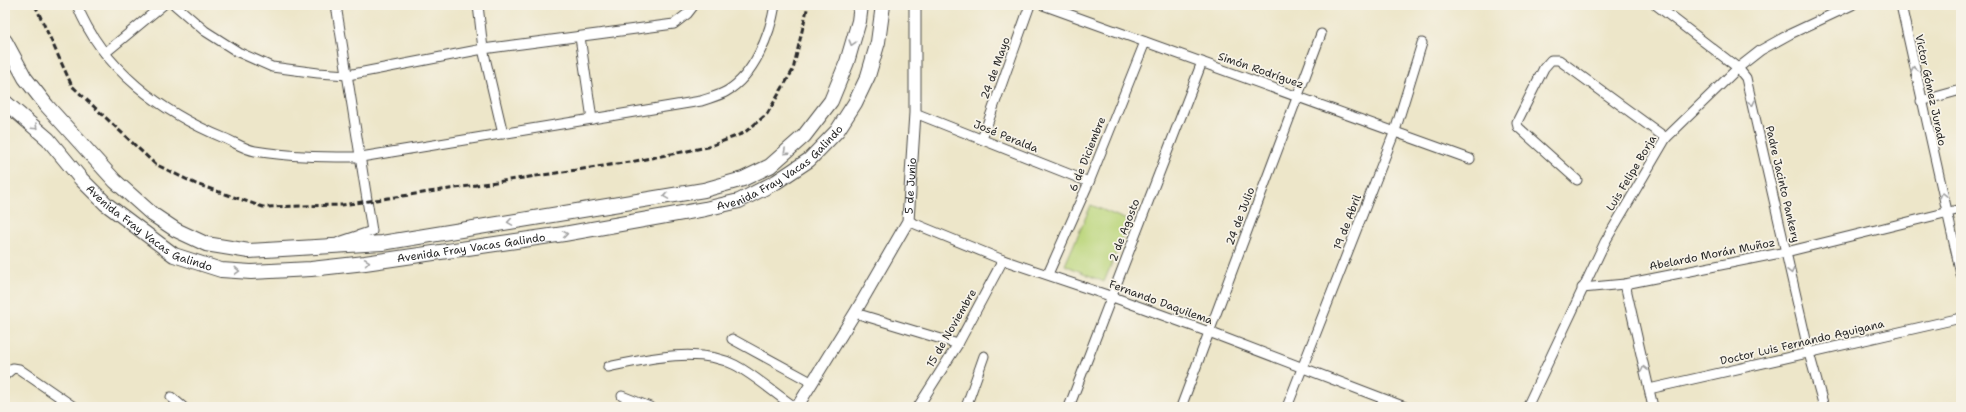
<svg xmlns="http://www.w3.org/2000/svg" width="1966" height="412" viewBox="0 0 1966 412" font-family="'Shantell Sans',sans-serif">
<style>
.green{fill:#bbd67c;stroke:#738054}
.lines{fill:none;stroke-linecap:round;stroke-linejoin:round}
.minor-casing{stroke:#484743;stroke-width:11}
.tertiary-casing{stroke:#484743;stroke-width:13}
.primary-casing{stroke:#484743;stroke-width:16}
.minor{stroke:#fff;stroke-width:9}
.tertiary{stroke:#fff;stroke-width:11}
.primary{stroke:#fff;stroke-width:14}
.rail{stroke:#2b2b2b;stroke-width:3;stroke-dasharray:6 3;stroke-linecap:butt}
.oneway{stroke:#a0a0a0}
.labels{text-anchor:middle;stroke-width:3.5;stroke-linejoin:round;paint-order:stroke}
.street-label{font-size:11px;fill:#2b2b2b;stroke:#f7f3e8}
</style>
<rect width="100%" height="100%" fill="#f7f3e8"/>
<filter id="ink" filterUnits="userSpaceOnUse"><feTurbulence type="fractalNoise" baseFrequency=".025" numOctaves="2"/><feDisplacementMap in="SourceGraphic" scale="8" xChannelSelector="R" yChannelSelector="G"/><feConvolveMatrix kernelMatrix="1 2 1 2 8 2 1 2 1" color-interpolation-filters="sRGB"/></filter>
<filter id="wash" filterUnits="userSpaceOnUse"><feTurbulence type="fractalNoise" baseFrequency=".012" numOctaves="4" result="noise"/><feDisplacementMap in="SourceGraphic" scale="16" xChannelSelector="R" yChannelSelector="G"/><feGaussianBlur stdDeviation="0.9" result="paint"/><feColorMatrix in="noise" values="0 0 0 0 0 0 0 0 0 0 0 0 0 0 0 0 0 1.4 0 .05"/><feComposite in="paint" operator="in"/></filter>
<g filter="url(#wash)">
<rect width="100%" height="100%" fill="#ede6c9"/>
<polygon class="green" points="1091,205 1129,221 1104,282 1065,265"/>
</g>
<g filter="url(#ink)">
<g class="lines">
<defs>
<g id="minor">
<path d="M77,5C102,69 163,113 224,138C234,142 244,149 255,151C290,157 326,157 361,157L701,101C709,98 719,96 727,91C754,75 770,35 775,5"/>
<polyline points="175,5 205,31 238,52 272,67 318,73 348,75 483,49 674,24 687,14 694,5"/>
<polyline points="336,5 372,231 339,242"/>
<polyline points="478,5 483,49 503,134"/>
<polyline points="1043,5 1470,159"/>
<polyline points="1656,5 1738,68 1746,78 1809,353 1824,407"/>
<polyline points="1901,5 1961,274"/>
<polyline points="580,37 592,119"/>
<polyline points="105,53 163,5"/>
<polyline points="1921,101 1961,90"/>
<polyline points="915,113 1089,182"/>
<polyline points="982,139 1030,5"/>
<polyline points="1577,180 1518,127 1517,122 1544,68 1551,60 1559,60 1666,138"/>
<polyline points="908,221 1003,260 1110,296 1209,332 1405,407"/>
<polyline points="1048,274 1089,182 1145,42"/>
<polyline points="1625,284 1653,407"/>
<polyline points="1582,288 1625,284 1786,252 1961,209"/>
<polyline points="855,313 958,344"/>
<polyline points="732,339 811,382"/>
<path d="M608,367C645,359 699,346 735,365C756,376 775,394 795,407"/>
<polyline points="5,375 13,368 19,369 74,407"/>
<polyline points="1649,389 1961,318"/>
<polyline points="622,396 650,407"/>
<polyline points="171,397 183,407"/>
<polyline points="918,407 958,344 1003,260"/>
<polyline points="966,407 984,356"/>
<polyline points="1069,407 1202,62"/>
<polyline points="1181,407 1321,34"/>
<polyline points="1287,407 1395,131 1422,43"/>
<polyline points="1527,407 1605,242 1666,138 1738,68 1761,50 1790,34 1852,5"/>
</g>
<g id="tertiary">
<path id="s1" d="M797,407L855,313L908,221L915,113V5"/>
</g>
<g id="primary">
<polyline points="5,41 25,78 47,106 115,181 152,214 176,230 206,244 249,251 382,243 704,190 743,179 770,166 804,136 831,101 847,62 859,21 861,5"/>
<path id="s2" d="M5,102L48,139L81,179L106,204L174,255L221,270L251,272L311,269L365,263L564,234L705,209L739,201L776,182L809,160L837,131L855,103L868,76L878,42L883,5"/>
</g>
</defs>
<use href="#minor" class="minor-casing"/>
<use href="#tertiary" class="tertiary-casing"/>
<use href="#primary" class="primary-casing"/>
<use href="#minor" class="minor"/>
<use href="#tertiary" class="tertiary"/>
<use href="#primary" class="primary"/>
<polyline class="rail" points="35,5 72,86 155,164 196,184 263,207 342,205 630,162 708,147 744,133 767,114 793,70 808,5"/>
</g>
<defs><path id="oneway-chevron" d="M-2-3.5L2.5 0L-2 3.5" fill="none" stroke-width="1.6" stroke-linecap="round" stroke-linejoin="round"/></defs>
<g class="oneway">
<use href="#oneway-chevron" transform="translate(852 43) rotate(106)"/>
<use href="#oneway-chevron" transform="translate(1914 69) rotate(-102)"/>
<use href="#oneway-chevron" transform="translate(1752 103) rotate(77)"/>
<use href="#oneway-chevron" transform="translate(35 127) rotate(43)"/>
<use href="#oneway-chevron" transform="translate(786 152) rotate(138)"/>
<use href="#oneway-chevron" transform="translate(1943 195) rotate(-103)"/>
<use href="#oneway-chevron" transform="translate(666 196) rotate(171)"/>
<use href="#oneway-chevron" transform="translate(510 222) rotate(171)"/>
<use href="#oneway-chevron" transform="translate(565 234) rotate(-9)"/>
<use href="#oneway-chevron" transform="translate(367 262) rotate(-8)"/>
<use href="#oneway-chevron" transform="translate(237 271) rotate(4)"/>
<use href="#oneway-chevron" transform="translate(1791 271) rotate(77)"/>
<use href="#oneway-chevron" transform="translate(1644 369) rotate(-103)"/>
</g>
</g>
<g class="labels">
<g class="street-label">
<text transform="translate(995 68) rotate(-70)" y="4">24 de Mayo</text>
<text transform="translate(1261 70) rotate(19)" y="4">Simón Rodríguez</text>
<text transform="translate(1931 90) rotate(78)" y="4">Victor Gómez Jurado</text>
<text transform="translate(1006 136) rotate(22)" y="4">José Peralda</text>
<text transform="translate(1087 154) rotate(-68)" y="4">6 de Diciembre</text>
<text dy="4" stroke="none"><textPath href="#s2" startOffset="854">Avenida Fray Vacas Galindo</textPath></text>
<text transform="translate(1631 173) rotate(-59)" y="4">Luis Felipe Borja</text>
<text transform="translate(1783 184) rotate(77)" y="4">Padre Jacinto Pankery</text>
<text dy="4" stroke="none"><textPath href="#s1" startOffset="252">5 de Junio</textPath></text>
<text transform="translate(1240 216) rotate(-69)" y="4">24 de Julio</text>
<text transform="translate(1347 222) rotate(-69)" y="4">19 de Abril</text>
<text dy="4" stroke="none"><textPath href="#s2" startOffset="194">Avenida Fray Vacas Galindo</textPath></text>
<text transform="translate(1124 230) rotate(-69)" y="4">2 de Agosto</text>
<text dy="4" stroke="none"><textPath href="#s2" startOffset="530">Avenida Fray Vacas Galindo</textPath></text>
<text transform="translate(1712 254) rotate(-11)" y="4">Abelardo Morán Muñoz</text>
<text transform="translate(1161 302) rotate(20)" y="4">Fernando Daquilema</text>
<text transform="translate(951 328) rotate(-60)" y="4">15 de Noviembre</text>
<text transform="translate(1802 342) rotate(-13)" y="4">Doctor Luis Fernando Aguigana</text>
</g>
</g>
<rect width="1966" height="412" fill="none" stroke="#f7f3e8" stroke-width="20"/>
</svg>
